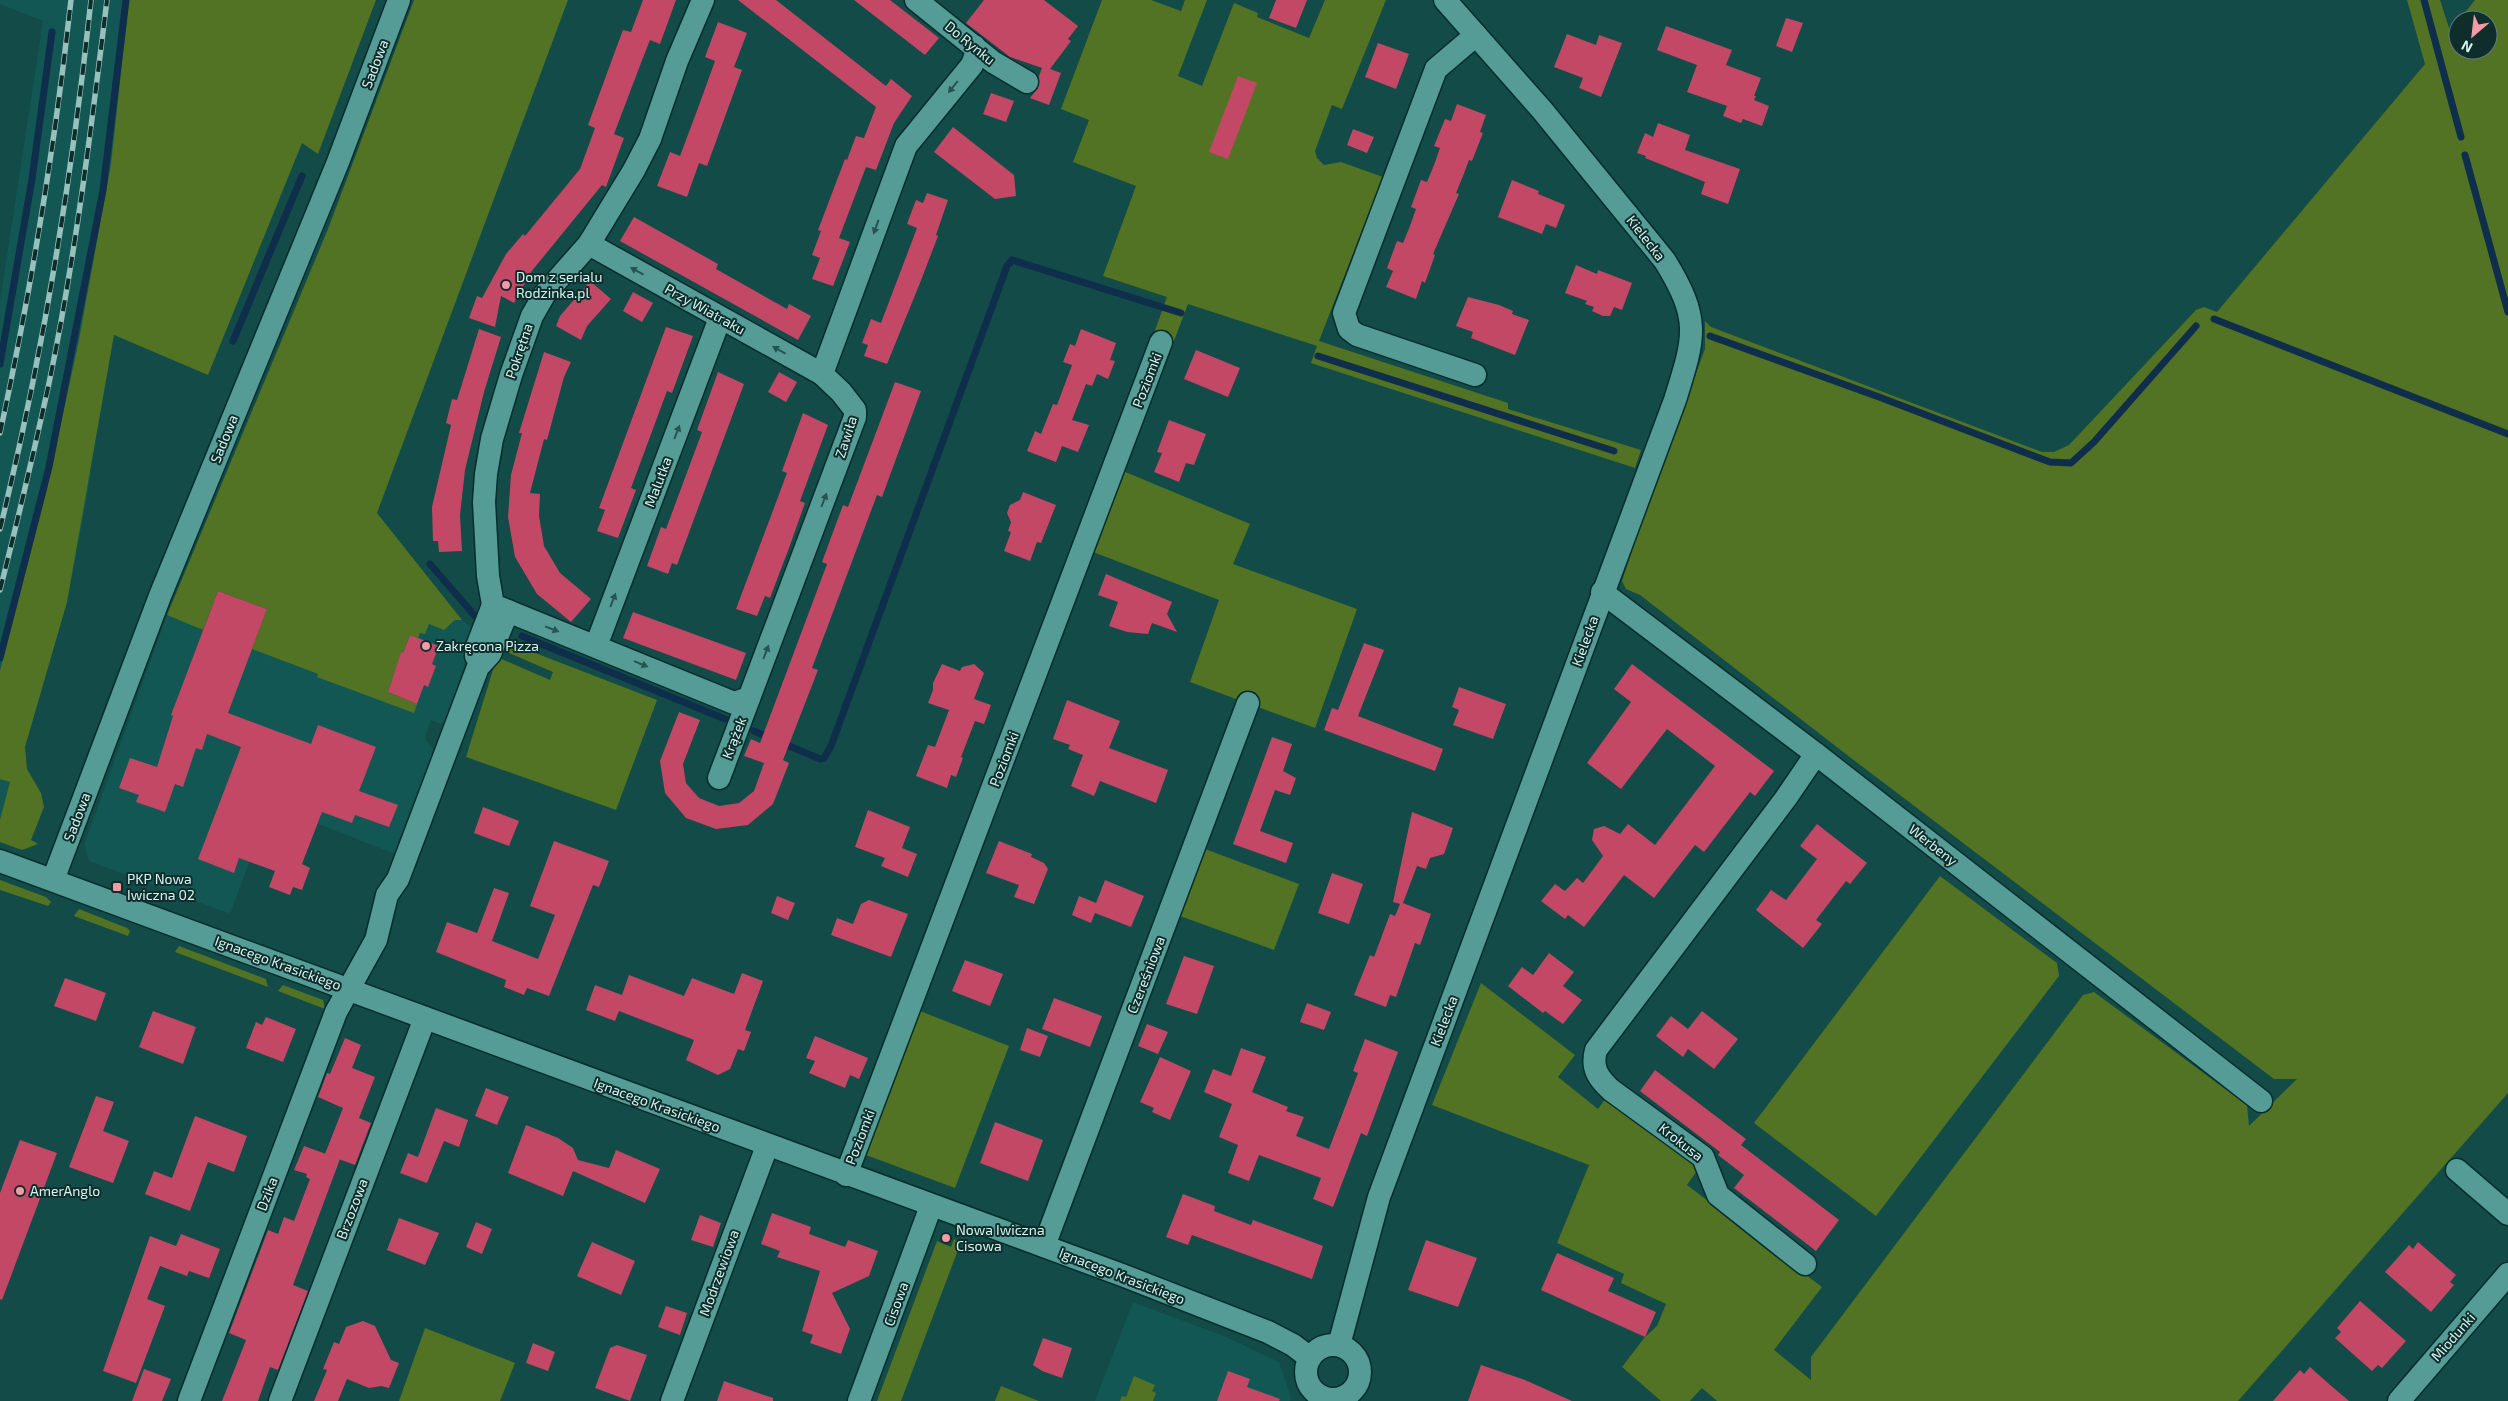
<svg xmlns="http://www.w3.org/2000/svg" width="2508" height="1401" viewBox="0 0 2508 1401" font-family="'Exo 2',sans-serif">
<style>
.built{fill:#125753}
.green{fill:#527323}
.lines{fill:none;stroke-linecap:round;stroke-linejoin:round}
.stream{stroke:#0f2e4b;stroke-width:7}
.building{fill:#c24865}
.minor-casing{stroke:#062e2c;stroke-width:25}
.minor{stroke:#559b96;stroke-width:22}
.rail-casing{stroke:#98c1be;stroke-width:5.5}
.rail{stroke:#0f2d2b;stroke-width:4;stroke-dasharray:11;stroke-linecap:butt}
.oneway{fill:#285450}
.poi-dot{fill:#f39aa9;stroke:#0f2d2b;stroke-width:2}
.labels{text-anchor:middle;stroke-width:4;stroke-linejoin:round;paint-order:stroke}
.street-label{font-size:14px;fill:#d3f5f2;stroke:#0f2d2b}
.poi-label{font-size:14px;fill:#d3f5f2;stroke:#0f2d2b;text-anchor:start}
</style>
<rect width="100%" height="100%" fill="#124b47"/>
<g class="built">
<polygon points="0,0 145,0 89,486 67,602 0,832 0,301 43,21 0,4"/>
<polygon points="218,591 267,609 253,649 318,674 317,676 417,703 388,692 401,652 403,653 410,635 420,633 429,624 450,626 455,620 462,620 474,629 447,726 431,720 425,738 434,750 395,854 270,805 230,914 89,861 84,845 167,615 203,630"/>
<polygon points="1133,1302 1224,1336 1279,1362 1291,1397 1290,1401 1095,1401"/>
</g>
<g class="green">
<polygon points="129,0 376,0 318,154 302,143 208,375 114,335 67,602 25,747 27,769 41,793 44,807 31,840 38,844 22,850 0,842 0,820 10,782 0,779 0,671 46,493 79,340 111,164"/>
<polygon points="414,0 568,0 377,513 462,620 455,620 444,630 429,624 425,634 420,633 418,638 410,635 403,653 401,653 388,692 417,704 414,713 317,677 318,674 252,649 267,609 218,591 203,630 167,615 328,229"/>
<polygon points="1102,0 1151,0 1181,11 1185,0 1207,0 1178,76 1202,86 1234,3 1258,13 1257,17 1309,38 1325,0 1386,0 1342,109 1332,105 1315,151 1317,158 1324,165 1341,162 1383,177 1319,341 1508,403 1508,409 1641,450 1635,468 1311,363 1317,346 1188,304 1174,341 1154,333 1167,297 1103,276 1136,186 1073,162 1089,120 1061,109"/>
<polygon points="2407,0 2440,0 2450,31 2458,22 2458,50 2488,50 2488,20 2459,20 2475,0 2508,0 2508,1093 2238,1401 1717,1401 1702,1388 1690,1401 1661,1401 1622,1367 1645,1337 1657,1326 1666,1304 1621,1283 1624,1274 1557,1243 1589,1165 1432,1105 1481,983 1575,1055 1558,1077 1598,1109 1606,1098 1699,1168 1687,1185 1822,1287 1774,1350 1811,1380 1811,1357 2083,995 2094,992 2247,1105 2249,1126 2297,1079 2274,1079 1851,758 1640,595 1626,589 1622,581 1654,483 1705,349 1705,321 1711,327 2042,452 2054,452 2069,445 2196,310 2204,307 2217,312 2425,64"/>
<polygon points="1123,471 1250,524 1233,564 1357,609 1315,728 1190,682 1219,600 1093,552"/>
<polygon points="504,641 657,700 616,810 466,757 497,657 550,680 553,672 500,649"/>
<polygon points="1205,849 1299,884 1274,950 1180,916"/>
<polygon points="1940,876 2057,963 2059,976 1876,1216 1754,1123"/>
<polygon points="0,880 46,897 51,902 48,906 0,890"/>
<polygon points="79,909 127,928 130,931 128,936 74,916"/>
<polygon points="179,946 266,979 268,987 175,952"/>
<polygon points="283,985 323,1000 325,1009 278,991"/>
<polygon points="920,1011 1009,1046 955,1188 866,1155"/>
<polygon points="954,1239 961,1242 901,1401 877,1401 937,1241 951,1247"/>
<polygon points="425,1328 515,1363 500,1401 399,1401"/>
<polygon points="1134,1376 1155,1385 1152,1391 1156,1393 1153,1401 1120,1401 1122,1396 1126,1397"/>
<polygon points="1001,1386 1039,1401 995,1401"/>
</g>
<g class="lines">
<g class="stream">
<polyline points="2424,0 2461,137"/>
<polyline points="2465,155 2508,312"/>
<polyline points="2214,319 2508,434"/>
<polyline points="1710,336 1879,397 2050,462 2071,463 2094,442 2196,326"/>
<polyline points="233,341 302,176"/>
<polyline points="1318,356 1614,451"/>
<polyline points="0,364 32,179 52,32"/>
<polyline points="430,564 475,616"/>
<polyline points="522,636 725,719"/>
<polyline points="0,658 49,467 103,190 126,0"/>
<polyline points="754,731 772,739"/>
<polyline points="782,743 820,759 824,758 831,746 1007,266 1012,260 1181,313"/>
</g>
</g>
<g class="building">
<polygon points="643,0 676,0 660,44 650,40 641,63 614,134 624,138 606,187 602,185 531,272 514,303 501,296 495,327 469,318 477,296 482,298 506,254 523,234 525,236 580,169 595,128 588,125 614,54 623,30 631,32"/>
<polygon points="738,0 776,0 886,86 891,79 912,96 894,123 876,170 866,167 839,238 850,242 833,286 812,279 820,258 812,255 821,231 818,230 845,159 847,160 856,136 864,138 876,107"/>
<polygon points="854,0 890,0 939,38 925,55"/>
<polygon points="984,0 1044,0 1078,26 1068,39 1071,41 1050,69 1061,73 1049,105 1030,98 1038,88 1039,76 1042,68 1010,57 966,23"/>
<polygon points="1276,0 1307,0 1296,28 1269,18"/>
<polygon points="1786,18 1803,23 1792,52 1776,46"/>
<polygon points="718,22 747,33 734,67 742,70 707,166 699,163 687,197 657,186 670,152 680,156 698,108 715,61 705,57"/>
<polygon points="1666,26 1732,50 1726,65 1761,78 1754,96 1756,96 1754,100 1769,106 1762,126 1743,119 1741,123 1723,116 1727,106 1687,92 1697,65 1657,50"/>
<polygon points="1567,34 1596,45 1599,35 1622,43 1601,97 1579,88 1583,78 1554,67"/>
<polygon points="1378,43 1409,54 1396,89 1365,77"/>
<polygon points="1238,76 1257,83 1228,159 1209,152"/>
<polygon points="991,93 1014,101 1006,122 983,114"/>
<polygon points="1457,104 1486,115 1480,132 1483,133 1472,161 1469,160 1463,176 1456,193 1459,194 1433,254 1435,255 1425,283 1422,281 1416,299 1386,287 1393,271 1387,268 1397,241 1403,243 1410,226 1416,209 1411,207 1421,180 1427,182 1434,165 1440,148 1434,146 1445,119 1451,121"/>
<polygon points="1658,123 1690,135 1685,150 1740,169 1728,204 1701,194 1705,182 1645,158 1646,156 1637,153 1645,133 1653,137"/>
<polygon points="953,127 1014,175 1016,196 995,199 934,152"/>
<polygon points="1353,129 1374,137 1367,153 1347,145"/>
<polygon points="1512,180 1539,191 1538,194 1565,205 1556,228 1546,224 1542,234 1498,217"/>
<polygon points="927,193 948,200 936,235 938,236 920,283 887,364 864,356 868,345 862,343 871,319 881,323 917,228 907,224 916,200 923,203"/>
<polygon points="634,217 718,264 716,269 787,309 789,304 811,316 798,340 620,241"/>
<polygon points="1576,265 1597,274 1598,270 1632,283 1622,310 1614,307 1610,316 1603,316 1592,311 1594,307 1585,304 1587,301 1565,293"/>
<polygon points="590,281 611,299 587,326 581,340 556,326 560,316"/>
<polygon points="633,292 653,303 642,322 623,311"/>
<polygon points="1468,297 1499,305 1513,311 1512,314 1529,320 1515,355 1471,338 1473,332 1456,326"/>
<polygon points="666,327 693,336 672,393 667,391 631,488 636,490 618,538 597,531 605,510 599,508"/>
<polygon points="479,329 501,337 484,392 465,470 460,515 462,551 439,552 438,541 433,541 432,507 451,425 446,423 452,399 457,400"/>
<polygon points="1081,329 1116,343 1110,360 1115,361 1108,379 1097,374 1092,386 1086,384 1072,420 1089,425 1078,452 1062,446 1056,462 1027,451 1035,431 1041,434 1053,404 1057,405 1072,365 1063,362 1070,344 1075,346"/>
<polygon points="1196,350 1240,368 1228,397 1184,379"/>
<polygon points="544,352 571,362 564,377 547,440 544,439 530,493 540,494 539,516 544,546 560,573 591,599 571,622 537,594 515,557 508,517 511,475 522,433 519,433"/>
<polygon points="718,372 744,384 677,565 672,563 668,574 647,566 661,527 666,529 702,432 697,430"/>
<polygon points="779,372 797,382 786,402 768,392"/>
<polygon points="895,382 921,391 882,497 877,495 812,668 818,670 783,760 789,763 773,804 748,825 716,829 686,818 665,793 660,761 679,712 700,720 683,764 686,783 699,798 719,806 739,803 754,791 764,763 744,756 751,739 760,743 827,564 822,562 843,505 848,507"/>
<polygon points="803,413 828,425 800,501 805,503 789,548 770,598 765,596 757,616 736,609 787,473 782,471"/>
<polygon points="1169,420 1206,434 1194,465 1186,463 1179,482 1154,472 1162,453 1157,452"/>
<polygon points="1023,492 1056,505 1041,543 1037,542 1030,561 1004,551 1011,532 1008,531 1011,522 1007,513 1010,505 1020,500"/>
<polygon points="1106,574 1172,602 1167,614 1177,632 1152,623 1148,634 1127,632 1109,626 1118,602 1098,595"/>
<polygon points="218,591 267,609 228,713 311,744 318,725 376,747 359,791 398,805 389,827 355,815 352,823 322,812 302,864 310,868 302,890 293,887 290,895 269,887 275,871 239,858 234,873 198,859 241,747 207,734 202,750 196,748 183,787 175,784 165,812 136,802 139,795 119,788 130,758 157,767 173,716 171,715"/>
<polygon points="633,612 746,653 736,680 623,638"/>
<polygon points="410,635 439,646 432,664 436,666 428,687 424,685 417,704 388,692 401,652 403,653"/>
<polygon points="1364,643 1384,650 1358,716 1443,749 1435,771 1324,730 1332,708 1338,710"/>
<polygon points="942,664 960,671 962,667 974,664 984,673 974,699 991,705 984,724 975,721 961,757 963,758 956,777 951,775 947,788 916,776 928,745 935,747 949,710 928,703 933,690 933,683"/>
<polygon points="1632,664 1774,771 1755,796 1750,792 1704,852 1695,845 1654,898 1624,875 1584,927 1568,915 1565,919 1541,901 1555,884 1565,891 1577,878 1583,883 1603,856 1592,840 1594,829 1604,826 1620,834 1628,824 1655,845 1715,766 1667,729 1621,789 1587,763 1631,702 1614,689"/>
<polygon points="1459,687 1506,704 1493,739 1453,725 1459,710 1452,707"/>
<polygon points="1067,700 1120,721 1109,748 1168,770 1156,803 1100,781 1094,796 1071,786 1083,755 1068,749 1070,745 1053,739"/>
<polygon points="1272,737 1292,744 1283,771 1296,778 1290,795 1275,790 1260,831 1293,843 1286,863 1233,844"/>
<polygon points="483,807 519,821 509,846 474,833"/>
<polygon points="868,810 910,827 902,848 917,854 908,877 881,866 885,858 855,847"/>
<polygon points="1412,812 1453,828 1444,854 1430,858 1426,869 1417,866 1403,903 1431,914 1420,945 1415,943 1396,997 1390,995 1386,1007 1354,995 1370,955 1374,957 1390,914 1395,916 1400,904 1393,902"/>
<polygon points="1817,824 1867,863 1850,884 1846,881 1816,920 1822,924 1803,948 1756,910 1771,890 1786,900 1817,859 1800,846"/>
<polygon points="554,841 609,861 599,887 593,885 549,996 527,988 524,995 504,987 506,980 436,952 447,922 477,933 494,888 509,893 492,941 538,959 555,915 530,906"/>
<polygon points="999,841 1032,854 1031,857 1044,863 1048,869 1034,904 1014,897 1019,885 986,873"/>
<polygon points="1332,873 1363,884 1349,924 1318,913"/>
<polygon points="1105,880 1144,896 1131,927 1095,913 1091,923 1072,915 1079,896 1096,903"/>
<polygon points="777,896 795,903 788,920 771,913"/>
<polygon points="869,900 908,914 891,957 831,935 837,918 853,924 861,904"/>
<polygon points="1549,953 1574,972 1563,986 1582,1000 1563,1024 1545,1011 1543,1013 1508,986 1522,967 1533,975"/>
<polygon points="1184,956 1214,966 1197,1014 1166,1004"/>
<polygon points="965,960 1003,974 990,1006 952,991"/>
<polygon points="742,973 763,981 745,1030 751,1032 744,1051 738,1049 730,1069 718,1075 686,1060 694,1040 619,1011 615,1021 586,1010 595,985 622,995 629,975 684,996 692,978 734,994"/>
<polygon points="65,978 106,993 96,1021 54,1006"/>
<polygon points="1054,998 1102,1016 1090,1047 1042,1029"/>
<polygon points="1307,1003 1331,1012 1324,1030 1300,1022"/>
<polygon points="153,1011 196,1027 183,1064 139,1047"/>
<polygon points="1702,1011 1738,1039 1714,1069 1688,1049 1683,1057 1656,1036 1671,1016 1688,1029"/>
<polygon points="266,1017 296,1029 283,1062 246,1048 256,1022 262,1025"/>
<polygon points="1147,1024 1168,1032 1158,1054 1138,1046"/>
<polygon points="1027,1028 1048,1036 1040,1057 1020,1050"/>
<polygon points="815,1036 868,1058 859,1079 850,1075 845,1088 809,1073 815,1061 806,1058"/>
<polygon points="345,1038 361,1045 352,1068 375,1077 359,1118 371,1123 355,1165 325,1154 343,1108 318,1097 327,1073 330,1074"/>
<polygon points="1365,1039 1398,1052 1367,1136 1361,1133 1333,1207 1313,1199 1321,1178 1259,1155 1249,1181 1228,1173 1238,1145 1219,1137 1232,1104 1204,1092 1213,1069 1231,1076 1241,1048 1266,1057 1252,1092 1288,1107 1286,1111 1304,1117 1296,1136 1329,1149 1358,1073 1353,1071"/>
<polygon points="1160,1057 1191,1071 1170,1120 1152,1112 1154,1108 1140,1102"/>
<polygon points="1655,1070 1746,1139 1741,1145 1839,1220 1816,1251 1734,1188 1744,1175 1718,1155 1720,1152 1640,1091"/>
<polygon points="486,1088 509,1097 497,1125 475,1116"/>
<polygon points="96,1096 114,1102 103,1131 129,1141 113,1183 69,1167"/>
<polygon points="436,1108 468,1120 459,1147 444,1141 427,1183 400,1173 408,1153 418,1157"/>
<polygon points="195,1116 247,1136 234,1172 208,1162 190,1211 145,1194 154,1171 172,1178"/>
<polygon points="995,1122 1043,1140 1028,1181 980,1163"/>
<polygon points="526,1125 558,1138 573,1148 578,1160 609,1168 616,1150 660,1169 645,1203 573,1171 563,1196 508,1173"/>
<polygon points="20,1140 57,1153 2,1300 0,1299 0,1193"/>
<polygon points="304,1146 340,1159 293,1285 308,1291 278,1370 270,1367 258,1401 222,1401 246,1340 229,1333 268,1230 278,1234 284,1217 294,1221 310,1179 306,1177 307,1174 294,1170"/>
<polygon points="1183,1194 1215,1206 1214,1211 1251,1225 1253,1220 1323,1246 1312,1279 1192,1235 1188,1245 1166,1237"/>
<polygon points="772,1213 811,1227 809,1234 845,1247 848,1240 878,1251 869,1276 832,1293 850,1329 841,1354 810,1343 813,1335 802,1331 820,1271 777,1257 780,1251 761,1244"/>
<polygon points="700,1215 721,1223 713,1247 691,1240"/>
<polygon points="399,1218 439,1233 425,1265 387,1250"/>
<polygon points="476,1222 492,1229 482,1254 466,1247"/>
<polygon points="181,1234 220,1249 209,1278 189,1271 187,1276 160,1266 147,1299 165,1306 136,1383 103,1371 150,1236 176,1246"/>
<polygon points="1426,1240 1477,1258 1458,1307 1408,1290"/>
<polygon points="592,1242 635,1261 621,1295 577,1276"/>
<polygon points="2418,1242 2456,1275 2450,1282 2454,1285 2431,1312 2385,1272 2409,1245 2413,1249"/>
<polygon points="1557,1253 1614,1278 1608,1291 1656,1312 1645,1337 1541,1290"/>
<polygon points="2360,1301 2406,1341 2382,1368 2378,1365 2372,1371 2335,1338 2341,1332 2337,1328"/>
<polygon points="666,1306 687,1313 680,1335 658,1327"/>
<polygon points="363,1321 375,1326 391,1360 399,1363 389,1388 381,1386 369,1388 347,1379 338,1401 314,1401 327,1370 323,1369 334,1342 339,1344 346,1327"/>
<polygon points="1043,1338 1072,1348 1062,1378 1042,1371 1033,1365"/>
<polygon points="533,1343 555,1352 548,1371 526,1363"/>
<polygon points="617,1345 647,1355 630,1401 595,1388 610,1348"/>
<polygon points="1481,1365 1525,1380 1572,1401 1468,1401"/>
<polygon points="2310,1367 2329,1384 2349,1401 2273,1401 2300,1370 2304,1374"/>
<polygon points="144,1369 171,1379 162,1401 132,1401"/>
<polygon points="1228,1371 1250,1379 1247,1387 1280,1399 1279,1401 1217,1401"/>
<polygon points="724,1381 773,1398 773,1401 717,1401"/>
</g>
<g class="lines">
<defs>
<g id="minor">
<polyline points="703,0 677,61 650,139 634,170 589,244 544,295 532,316 511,375 492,439 486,474 484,502 488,576 493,605 734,703 749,698"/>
<polyline points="916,0 993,62 1027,82"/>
<polyline points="589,244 822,374 841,392 855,410 855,417 719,778"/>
<polyline points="822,374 906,146 972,65 976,54 974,46"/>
<polyline points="1475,375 1357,335 1349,329 1344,313 1436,69 1476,35"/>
<polyline points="1602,592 1816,754 2261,1101"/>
<polyline points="596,646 720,318"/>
<polyline points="476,656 476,649 493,605"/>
<polyline points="0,861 1122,1275 1268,1332 1293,1345 1310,1358"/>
<polyline points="53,880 160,596 338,162 399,0"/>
<polyline points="2457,1170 2508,1214"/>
<polyline points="846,1175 1161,342"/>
<polyline points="1044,1246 1248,703"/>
<path d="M1805,1264L1718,1195L1703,1157L1611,1090C1598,1078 1591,1068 1596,1050L1786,798L1816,754"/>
<path d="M1339,1345L1379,1197L1675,400C1695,336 1701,320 1665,261L1542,110L1445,0"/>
<circle cx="1333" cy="1372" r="27"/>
<polyline points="189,1401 336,1012 376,940 387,895 398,879 478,667 490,654 508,611"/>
<polyline points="280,1401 425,1018"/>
<polyline points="672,1401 767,1146"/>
<polyline points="859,1401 931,1206"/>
<polyline points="2399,1401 2508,1274"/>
</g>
</defs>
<use href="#minor" class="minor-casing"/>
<use href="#minor" class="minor"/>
<defs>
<g id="rail">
<path d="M0,433C31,290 55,146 71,0"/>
<path d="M0,529C43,355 72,178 91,0"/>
<path d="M0,590C17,523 33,456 48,388C75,260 91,130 107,0"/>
</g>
</defs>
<use href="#rail" class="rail-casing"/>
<use href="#rail" class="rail"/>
</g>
<defs><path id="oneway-solid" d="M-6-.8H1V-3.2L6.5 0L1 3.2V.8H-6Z" transform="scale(1.25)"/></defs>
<g class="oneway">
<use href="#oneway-solid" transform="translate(953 87) rotate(129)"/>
<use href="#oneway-solid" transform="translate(876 227) rotate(110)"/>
<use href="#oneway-solid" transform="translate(637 271) rotate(-151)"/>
<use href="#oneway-solid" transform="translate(779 350) rotate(-151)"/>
<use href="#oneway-solid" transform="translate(677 432) rotate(-69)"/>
<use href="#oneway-solid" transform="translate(824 500) rotate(-69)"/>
<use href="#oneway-solid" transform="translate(613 600) rotate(-69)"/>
<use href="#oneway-solid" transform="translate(552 629) rotate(21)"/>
<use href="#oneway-solid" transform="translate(766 652) rotate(-69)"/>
<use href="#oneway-solid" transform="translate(641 664) rotate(22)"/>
</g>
<g class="poi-dot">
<circle cx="506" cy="285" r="5"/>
<circle cx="426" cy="646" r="5"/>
<rect x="112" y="882" width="10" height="10" rx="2.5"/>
<circle cx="20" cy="1191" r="5"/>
<circle cx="946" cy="1238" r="5"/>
</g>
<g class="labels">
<g class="street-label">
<text transform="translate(970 43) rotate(39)" y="5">Do Rynku</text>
<text transform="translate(375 64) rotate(-69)" y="5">Sadowa</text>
<text transform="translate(1646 238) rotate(52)" y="5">Kielecka</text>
<text transform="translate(705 309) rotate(29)" y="5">Przy Wiatraku</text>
<text transform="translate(519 351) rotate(-71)" y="5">Pokrętna</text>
<text transform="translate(1147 380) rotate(-69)" y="5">Poziomki</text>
<text transform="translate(846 437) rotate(-72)" y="5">Zawiła</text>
<text transform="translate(224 439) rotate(-68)" y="5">Sadowa</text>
<text transform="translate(658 482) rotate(-69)" y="5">Malutka</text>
<text transform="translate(1585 641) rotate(-70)" y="5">Kielecka</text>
<text transform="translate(734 738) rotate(-69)" y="5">Krążek</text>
<text transform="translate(1004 759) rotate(-69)" y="5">Poziomki</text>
<text transform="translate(77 817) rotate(-69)" y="5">Sadowa</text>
<text transform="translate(1933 845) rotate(38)" y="5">Werbeny</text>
<text transform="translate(278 963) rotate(20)" y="5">Ignacego Krasickiego</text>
<text transform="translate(1146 975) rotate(-69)" y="5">Czereśniowa</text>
<text transform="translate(1444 1021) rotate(-69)" y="5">Kielecka</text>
<text transform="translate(657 1105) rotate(20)" y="5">Ignacego Krasickiego</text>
<text transform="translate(860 1137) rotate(-69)" y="5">Poziomki</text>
<text transform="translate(1681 1142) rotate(38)" y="5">Krokusa</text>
<text transform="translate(267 1194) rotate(-69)" y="5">Dzika</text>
<text transform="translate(352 1209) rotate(-69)" y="5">Brzozowa</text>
<text transform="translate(719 1273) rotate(-70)" y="5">Modrzewiowa</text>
<text transform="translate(1122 1276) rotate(21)" y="5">Ignacego Krasickiego</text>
<text transform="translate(896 1304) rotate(-70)" y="5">Cisowa</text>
<text transform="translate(2453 1337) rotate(-49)" y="5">Miodunki</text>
</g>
<g class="poi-label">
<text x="516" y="282">Dom z serialu<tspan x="516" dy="16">Rodzinka.pl</tspan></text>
<text x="436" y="651">Zakręcona Pizza</text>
<text x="127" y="884">PKP Nowa<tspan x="127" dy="16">Iwiczna 02</tspan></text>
<text x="30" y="1196">AmerAnglo</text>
<text x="956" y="1235">Nowa Iwiczna<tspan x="956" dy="16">Cisowa</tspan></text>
</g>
</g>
<g transform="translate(2473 35) rotate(208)"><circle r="24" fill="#0f2d2b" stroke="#5d7d7b"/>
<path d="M0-4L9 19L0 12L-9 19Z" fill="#f39aa9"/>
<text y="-8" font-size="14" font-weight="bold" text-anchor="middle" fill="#d3f5f2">N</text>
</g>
</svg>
